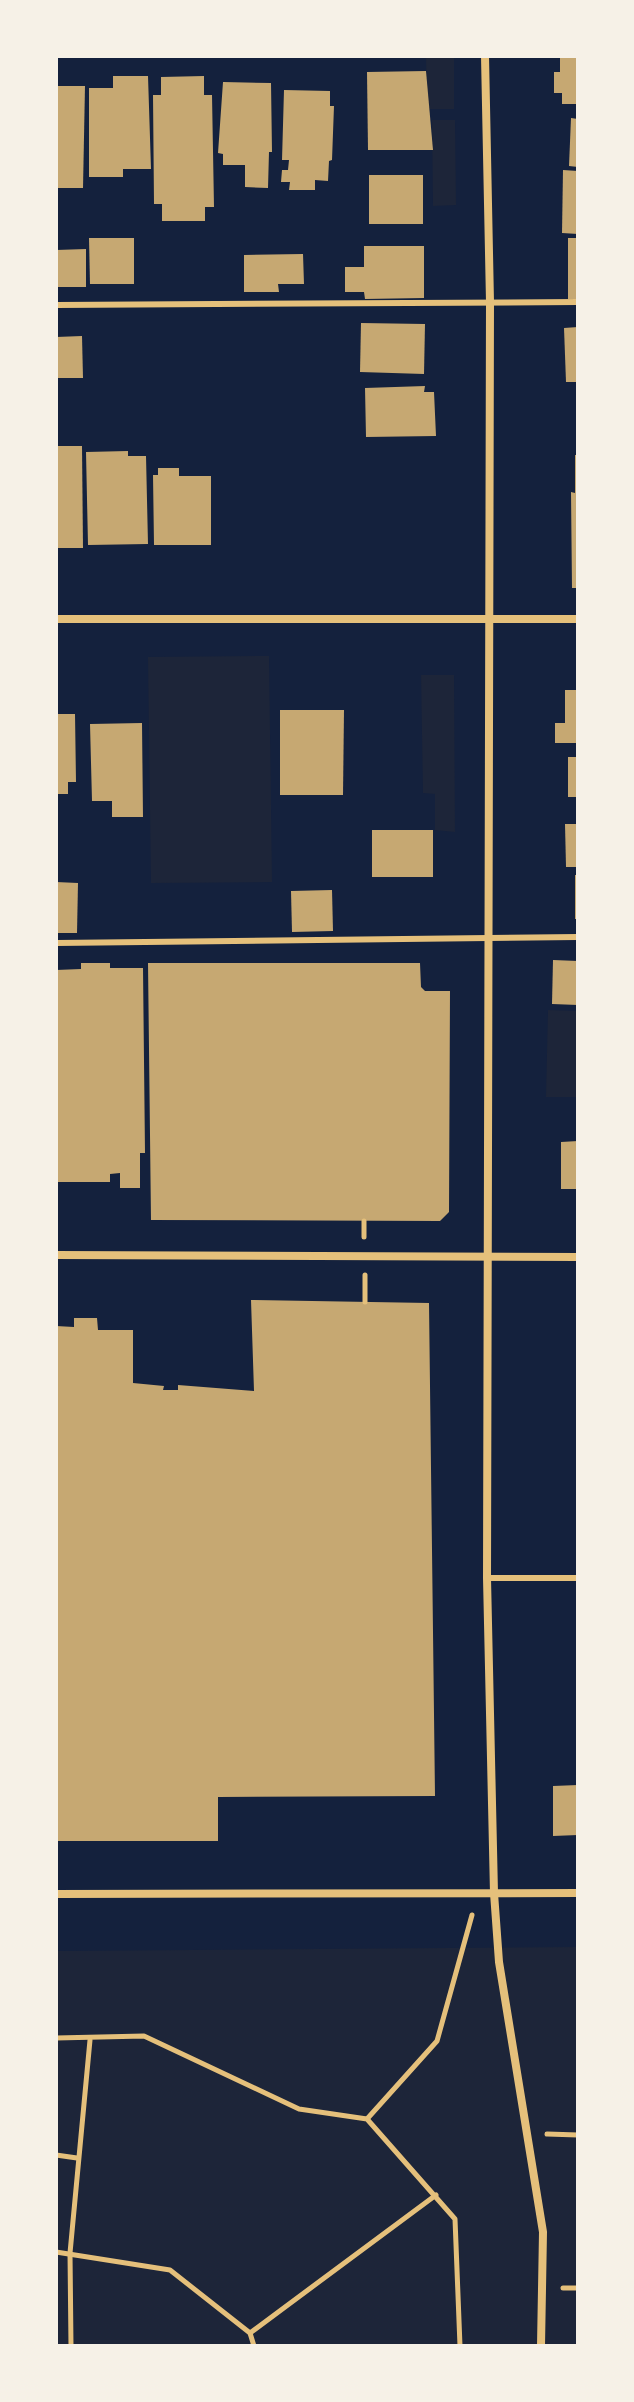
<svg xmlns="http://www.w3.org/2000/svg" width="634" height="2402" viewBox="0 0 634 2402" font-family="'Exo 2',sans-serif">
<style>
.green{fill:#1d2539}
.building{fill:#c6a872}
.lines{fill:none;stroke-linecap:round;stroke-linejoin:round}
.path{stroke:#e5c07b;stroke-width:5}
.service{stroke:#e5c07b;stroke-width:6}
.minor{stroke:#e5c07b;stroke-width:8}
</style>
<rect width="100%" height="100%" fill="#14213d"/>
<g class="green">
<polygon points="426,56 454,56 454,109 427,109"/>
<polygon points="432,120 455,120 456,205 433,206"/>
<polygon points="269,656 272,882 151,883 148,657"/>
<polygon points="421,675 454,675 455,832 435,830 435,794 423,793"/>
<polygon points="548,1010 578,1011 578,1097 546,1097"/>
<polygon points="578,1947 578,2346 56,2346 56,1951"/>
</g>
<g class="building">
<polygon points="560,56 578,56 578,104 562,104 562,93 554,93 554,72 560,72"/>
<polygon points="426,71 433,150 368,150 367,72"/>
<polygon points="113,76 148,76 151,169 123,169 123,177 89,177 89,88 113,88"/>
<polygon points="204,76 204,95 212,95 214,207 205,207 205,221 162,221 162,204 154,204 153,95 161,95 161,77"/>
<polygon points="223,82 271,83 272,152 269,152 268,188 245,187 245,165 223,165 223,154 218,153"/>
<polygon points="56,86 85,86 83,188 57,188"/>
<polygon points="284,90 330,91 330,106 334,106 332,160 329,161 328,181 315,180 315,190 289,190 290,182 281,182 282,170 288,170 289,160 282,160"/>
<polygon points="571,118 578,119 578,167 569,166"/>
<polygon points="563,170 578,171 578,234 562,233"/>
<rect x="369" y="175" width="54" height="49"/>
<polygon points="89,238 134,238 134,284 90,284"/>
<rect x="568" y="238" width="10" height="61"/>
<polygon points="364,246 424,246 424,298 365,299 364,292 345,292 345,267 364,267"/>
<polygon points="86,249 86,287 56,287 56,250"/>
<polygon points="303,254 304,284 278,284 279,292 244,292 244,255"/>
<polygon points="361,323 425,324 424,374 360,372"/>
<polygon points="578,327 578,382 566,382 564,328"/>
<polygon points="82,336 83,378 56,378 56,337"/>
<polygon points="425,386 424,392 434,392 436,436 366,437 365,388"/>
<polygon points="56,446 82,446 83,548 56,548"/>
<polygon points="128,451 128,456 146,456 148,544 88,545 86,452"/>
<polygon points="575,455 578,455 578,588 572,588 571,492 575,493"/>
<polygon points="158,468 179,468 179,476 211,476 211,545 154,545 153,475 158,475"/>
<polygon points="565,690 578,690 578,743 555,743 555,723 565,723"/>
<polygon points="280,710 344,710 343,795 280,795"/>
<polygon points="56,714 75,714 76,782 68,782 68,794 56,794"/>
<polygon points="142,723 143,817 112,817 112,801 92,801 90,724"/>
<rect x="568" y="757" width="10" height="40"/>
<polygon points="565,824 578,824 578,867 566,867"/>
<rect x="372" y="830" width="61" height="47"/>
<rect x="575" y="875" width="3" height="44"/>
<polygon points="56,882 78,883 77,933 56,933"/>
<polygon points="332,890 333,931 292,932 291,891"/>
<polygon points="553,960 578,961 578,1005 552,1004"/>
<polygon points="81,963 110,963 110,968 143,968 145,1153 140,1153 140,1188 120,1188 120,1173 110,1174 110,1182 57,1182 56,970 81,969"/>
<polygon points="148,963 420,963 421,987 425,991 450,991 449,1212 440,1221 151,1220"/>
<polygon points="578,1141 578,1189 561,1189 561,1142"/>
<polygon points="251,1300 429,1303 435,1796 218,1797 218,1841 56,1841 56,1326 74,1327 74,1318 97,1318 98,1330 133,1330 133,1383 164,1386 163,1390 178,1390 178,1385 254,1391"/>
<polygon points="578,1785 578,1835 553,1836 553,1786"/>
</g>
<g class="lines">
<g class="path">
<polyline points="364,1221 364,1237"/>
<polyline points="365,1275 365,1302"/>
<polyline points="56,2038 144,2036 299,2109 367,2119 455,2219 460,2346"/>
<polyline points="367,2119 437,2041 472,1915"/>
<polyline points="547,2134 578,2135"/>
<polyline points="56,2155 77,2158"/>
<polyline points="56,2252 170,2270 250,2333 254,2346"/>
<polyline points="563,2288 578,2288"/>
<polyline points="250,2333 436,2195"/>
<polyline points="71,2346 70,2253 90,2040"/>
</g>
<g class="service">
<polyline points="56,305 578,302"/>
<polyline points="56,943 578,937"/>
<polyline points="487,1578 578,1578"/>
</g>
<g class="minor">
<polyline points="485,56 490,302 487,1578 494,1893 499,1962 543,2232 541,2346"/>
<polyline points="56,619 578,619"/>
<polyline points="56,1255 578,1257"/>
<polyline points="56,1894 578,1893"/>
</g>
</g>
<rect width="634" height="2402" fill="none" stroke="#f6f1e7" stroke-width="116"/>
</svg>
